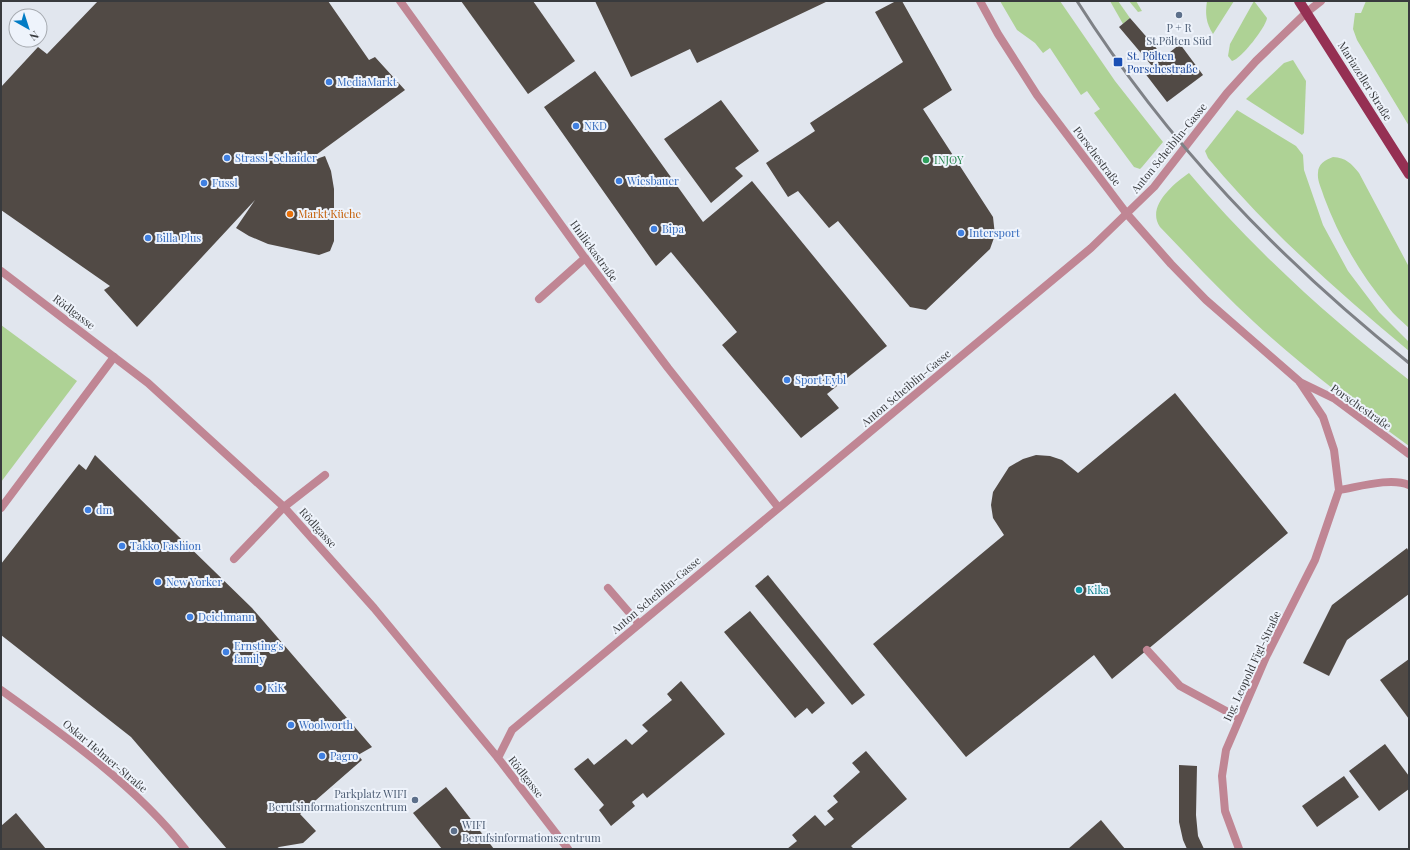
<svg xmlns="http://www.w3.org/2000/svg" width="1410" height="850" viewBox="0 0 1410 850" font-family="'Playfair Display',serif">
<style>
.green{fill:#aed295}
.building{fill:#514a45}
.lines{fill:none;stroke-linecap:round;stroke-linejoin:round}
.service{stroke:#c08694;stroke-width:8}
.minor{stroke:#c08694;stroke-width:8}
.tertiary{stroke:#c08694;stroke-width:8}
.primary{stroke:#953053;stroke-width:10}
.rail{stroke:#7e8186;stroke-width:3}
.service-dot{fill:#5c6f8a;stroke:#eef3fb;stroke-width:1.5}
.transit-dot{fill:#1a4fb4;stroke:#eef3fb;stroke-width:1.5}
.shop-dot{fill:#3f7fe0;stroke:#eef3fb;stroke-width:1.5}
.leisure-dot{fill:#2e9e5b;stroke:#eef3fb;stroke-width:1.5}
.food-dot{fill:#e8710a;stroke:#eef3fb;stroke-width:1.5}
.culture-dot{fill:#0f9aa8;stroke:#eef3fb;stroke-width:1.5}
.labels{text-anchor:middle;stroke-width:4;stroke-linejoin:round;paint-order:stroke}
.service-label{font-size:11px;fill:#4e5e75;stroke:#eef3fb}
.transit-label{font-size:11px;fill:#164399;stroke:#eef3fb;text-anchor:start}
.street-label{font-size:11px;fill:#383a3d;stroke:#eef3fb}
.shop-label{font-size:11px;fill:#366cbe;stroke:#eef3fb;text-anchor:start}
.leisure-label{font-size:11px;fill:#27864d;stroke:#eef3fb;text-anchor:start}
.food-label{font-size:11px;fill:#c56008;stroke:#eef3fb;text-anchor:start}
.culture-label{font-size:11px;fill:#0d838f;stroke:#eef3fb;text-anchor:start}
</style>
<rect width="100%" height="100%" fill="#e1e6ee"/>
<g class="green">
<polygon points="1000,1 1060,1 1115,81 1163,142 1142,167 1140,169 1134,167 1094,113 1100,109 1087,91 1081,95 1050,48 1043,53 1035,43 1017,30"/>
<polygon points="1110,1 1118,1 1130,18 1123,24"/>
<polygon points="1129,1 1136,1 1142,11 1138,12"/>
<path d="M1207,1H1234L1213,34C1206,23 1205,14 1207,1Z"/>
<path d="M1254,1L1267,18C1266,27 1241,59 1232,61L1228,56L1230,44Z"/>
<polygon points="1366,1 1409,1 1409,126 1357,40 1353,29 1355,13 1361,13"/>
<polygon points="1293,60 1306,81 1304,133 1302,135 1246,99 1284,63"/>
<path d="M1237,110L1296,146L1303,155L1304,170L1323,225L1348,271L1379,312L1409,342V351C1338,292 1267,229 1208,158L1205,151Z"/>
<path d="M1333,157C1346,158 1351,163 1359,173L1409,267V328C1402,321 1394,315 1388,307C1360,274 1339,237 1324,197C1322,189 1317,181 1318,173C1318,164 1325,160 1333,157Z"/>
<path d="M1189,173C1253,249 1331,320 1409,380V446C1356,407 1303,367 1254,322C1221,292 1191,259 1160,227C1146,207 1173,184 1189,173Z"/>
<polygon points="1,325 77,381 1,482"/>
</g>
<g class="building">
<polygon points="98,1 328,1 369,60 375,57 405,90 305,163 325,156 331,171 334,189 334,241 330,251 319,255 268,244 249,236 236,228 255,200 137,327 104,290 110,286 1,210 1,87 38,47 47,54"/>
<polygon points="461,1 533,1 575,61 528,94"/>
<polygon points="595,1 828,1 697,63 690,49 631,77"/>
<polygon points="896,1 902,1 952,90 923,109 993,217 995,235 990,249 926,310 910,307 838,221 829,228 798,191 788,197 766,163 815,131 810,123 903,62 875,12"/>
<polygon points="1130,18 1164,57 1180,44 1203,75 1167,102 1144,72 1152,66 1119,27"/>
<polygon points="595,71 703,222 752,181 887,346 827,394 839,408 801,438 722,345 737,332 671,252 656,266 544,107"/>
<polygon points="721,100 759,151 735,168 743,176 711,203 664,139"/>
<polygon points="1175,393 1288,533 1112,679 1094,655 966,757 873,644 1004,535 993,518 991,505 993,492 1009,467 1023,459 1036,455 1050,456 1062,460 1078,473"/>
<polygon points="95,455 252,608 372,747 358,755 362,760 300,814 316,831 303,843 279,847 276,849 227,849 131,737 1,635 1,564 79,464 86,470"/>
<polygon points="1407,548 1409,552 1409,594 1347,640 1329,676 1303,663 1332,605"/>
<polygon points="768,575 865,695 852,705 755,586"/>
<polygon points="750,611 825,703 812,714 807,708 795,718 724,632"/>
<polygon points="1409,659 1409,719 1380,680"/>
<polygon points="681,681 725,734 647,798 643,793 632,802 635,806 611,826 599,810 604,805 574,769 588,758 594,765 626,739 632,745 648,731 642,725 672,700 667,694"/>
<polygon points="1385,744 1409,776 1409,789 1379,811 1349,771"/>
<polygon points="866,751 907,799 851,846 854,849 787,849 797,841 792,835 815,815 825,826 834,819 827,811 838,802 833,796 860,772 852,763"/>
<polygon points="1179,765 1197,766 1196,815 1198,836 1204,849 1187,849 1183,840 1179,822"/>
<polygon points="1344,776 1359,797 1317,827 1302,806"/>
<polygon points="446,787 494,849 442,849 413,813"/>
<polygon points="16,813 46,849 1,849 1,826"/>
<polygon points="1101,820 1125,849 1068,849"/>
</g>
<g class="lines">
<g class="service">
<polyline points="539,299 585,258"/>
<polyline points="1,508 114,357"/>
<polyline points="234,559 284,507 325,475"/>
<polyline points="608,588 639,624"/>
<polyline points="1147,650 1180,686 1239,718"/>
</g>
<g class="minor">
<polyline points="400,1 585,258 668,368 778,507"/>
<polyline points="1307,12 1321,1"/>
<polyline points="1,271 148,383 284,507 374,608 498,758"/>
<path d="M1,690C64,735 138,788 185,849"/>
</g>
<g class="tertiary">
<polyline points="980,1 998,34 1037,95 1127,214 1171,264 1206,300 1299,381 1323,417 1334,450 1339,490 1315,560 1266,657 1226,750 1222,776 1225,811 1239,849"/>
<polyline points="1300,382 1335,399 1409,454"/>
<path d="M1339,490C1358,487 1391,477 1409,485"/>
<polyline points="568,849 498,758 512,730 1091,248 1154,187 1227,93 1256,61 1307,12"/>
</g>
<polyline class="primary" points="1299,1 1409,174"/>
<path class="rail" d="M1077,1C1168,144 1278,258 1409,363"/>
</g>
<g class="service-dot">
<circle cx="1179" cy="15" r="4"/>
<circle cx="415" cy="800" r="4"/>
<circle cx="454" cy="831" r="4"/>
</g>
<rect class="transit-dot" x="1113" y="57" width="10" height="10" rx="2"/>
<g class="shop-dot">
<circle cx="329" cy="82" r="4"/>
<circle cx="576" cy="126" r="4"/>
<circle cx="227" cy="158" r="4"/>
<circle cx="619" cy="181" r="4"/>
<circle cx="204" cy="183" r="4"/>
<circle cx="654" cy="229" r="4"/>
<circle cx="961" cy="233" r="4"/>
<circle cx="148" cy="238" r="4"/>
<circle cx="787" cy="380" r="4"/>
<circle cx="88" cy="510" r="4"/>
<circle cx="122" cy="546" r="4"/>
<circle cx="158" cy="582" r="4"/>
<circle cx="190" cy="617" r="4"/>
<circle cx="226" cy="652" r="4"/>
<circle cx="259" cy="688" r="4"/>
<circle cx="291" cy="725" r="4"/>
<circle cx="322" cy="756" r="4"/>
</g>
<circle class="leisure-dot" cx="926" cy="160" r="4"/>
<circle class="food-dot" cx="290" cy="214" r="4"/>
<circle class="culture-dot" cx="1079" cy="590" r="4"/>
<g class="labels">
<g class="service-label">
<text x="1179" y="32">P + R<tspan x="1179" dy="13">St.Pölten Süd</tspan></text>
<text x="407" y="798" text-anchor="end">Parkplatz WIFI<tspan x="407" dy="13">Berufsinformationszentrum</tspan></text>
<text x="462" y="829" text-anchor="start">WIFI<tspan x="462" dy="13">Berufsinformationszentrum</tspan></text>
</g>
<g class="transit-label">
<text x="1127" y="60">St. Pölten<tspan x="1127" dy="13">Porschestraße</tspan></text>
</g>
<g class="street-label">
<text transform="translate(1365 81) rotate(58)" y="4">Mariazeller Straße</text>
<text transform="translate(1169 148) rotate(-51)" y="4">Anton Scheiblin-Gasse</text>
<text transform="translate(1097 156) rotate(53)" y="4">Porschestraße</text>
<text transform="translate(594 251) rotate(54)" y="4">Hnilickastraße</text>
<text transform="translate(74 312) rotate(37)" y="4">Rödlgasse</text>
<text transform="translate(906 388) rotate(-40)" y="4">Anton Scheiblin-Gasse</text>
<text transform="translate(1361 407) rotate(35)" y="4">Porschestraße</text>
<text transform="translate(318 528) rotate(48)" y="4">Rödlgasse</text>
<text transform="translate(656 595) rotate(-40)" y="4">Anton Scheiblin-Gasse</text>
<text transform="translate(1252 666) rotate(-65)" y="4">Ing. Leopold Figl-Straße</text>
<text transform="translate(105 756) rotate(40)" y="4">Oskar Helmer-Straße</text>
<text transform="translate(526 777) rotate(52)" y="4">Rödlgasse</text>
</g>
<g class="shop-label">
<text x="337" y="86">MediaMarkt</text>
<text x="584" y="130">NKD</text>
<text x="235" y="162">Strassl-Schaider</text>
<text x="627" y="185">Wiesbauer</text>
<text x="212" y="187">Fussl</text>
<text x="662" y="233">Bipa</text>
<text x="969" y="237">Intersport</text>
<text x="156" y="242">Billa Plus</text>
<text x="795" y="384">Sport Eybl</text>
<text x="96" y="514">dm</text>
<text x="130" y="550">Takko Fashion</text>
<text x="166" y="586">New Yorker</text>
<text x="198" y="621">Deichmann</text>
<text x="234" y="650">Ernsting's<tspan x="234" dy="13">family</tspan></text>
<text x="267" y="692">KiK</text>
<text x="299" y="729">Woolworth</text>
<text x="330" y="760">Pagro</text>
</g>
<g class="leisure-label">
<text x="934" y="164">INJOY</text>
</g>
<g class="food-label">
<text x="298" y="218">Markt Küche</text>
</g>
<g class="culture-label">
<text x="1087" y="594">Kika</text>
</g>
</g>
<rect width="1410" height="850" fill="none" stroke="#383a3d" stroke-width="4"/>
<g transform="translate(28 28) rotate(141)"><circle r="19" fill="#eef3fb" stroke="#a5a9af"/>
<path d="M0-3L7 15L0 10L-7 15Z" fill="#027cc5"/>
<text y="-6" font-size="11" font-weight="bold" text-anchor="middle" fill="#383a3d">N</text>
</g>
</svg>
